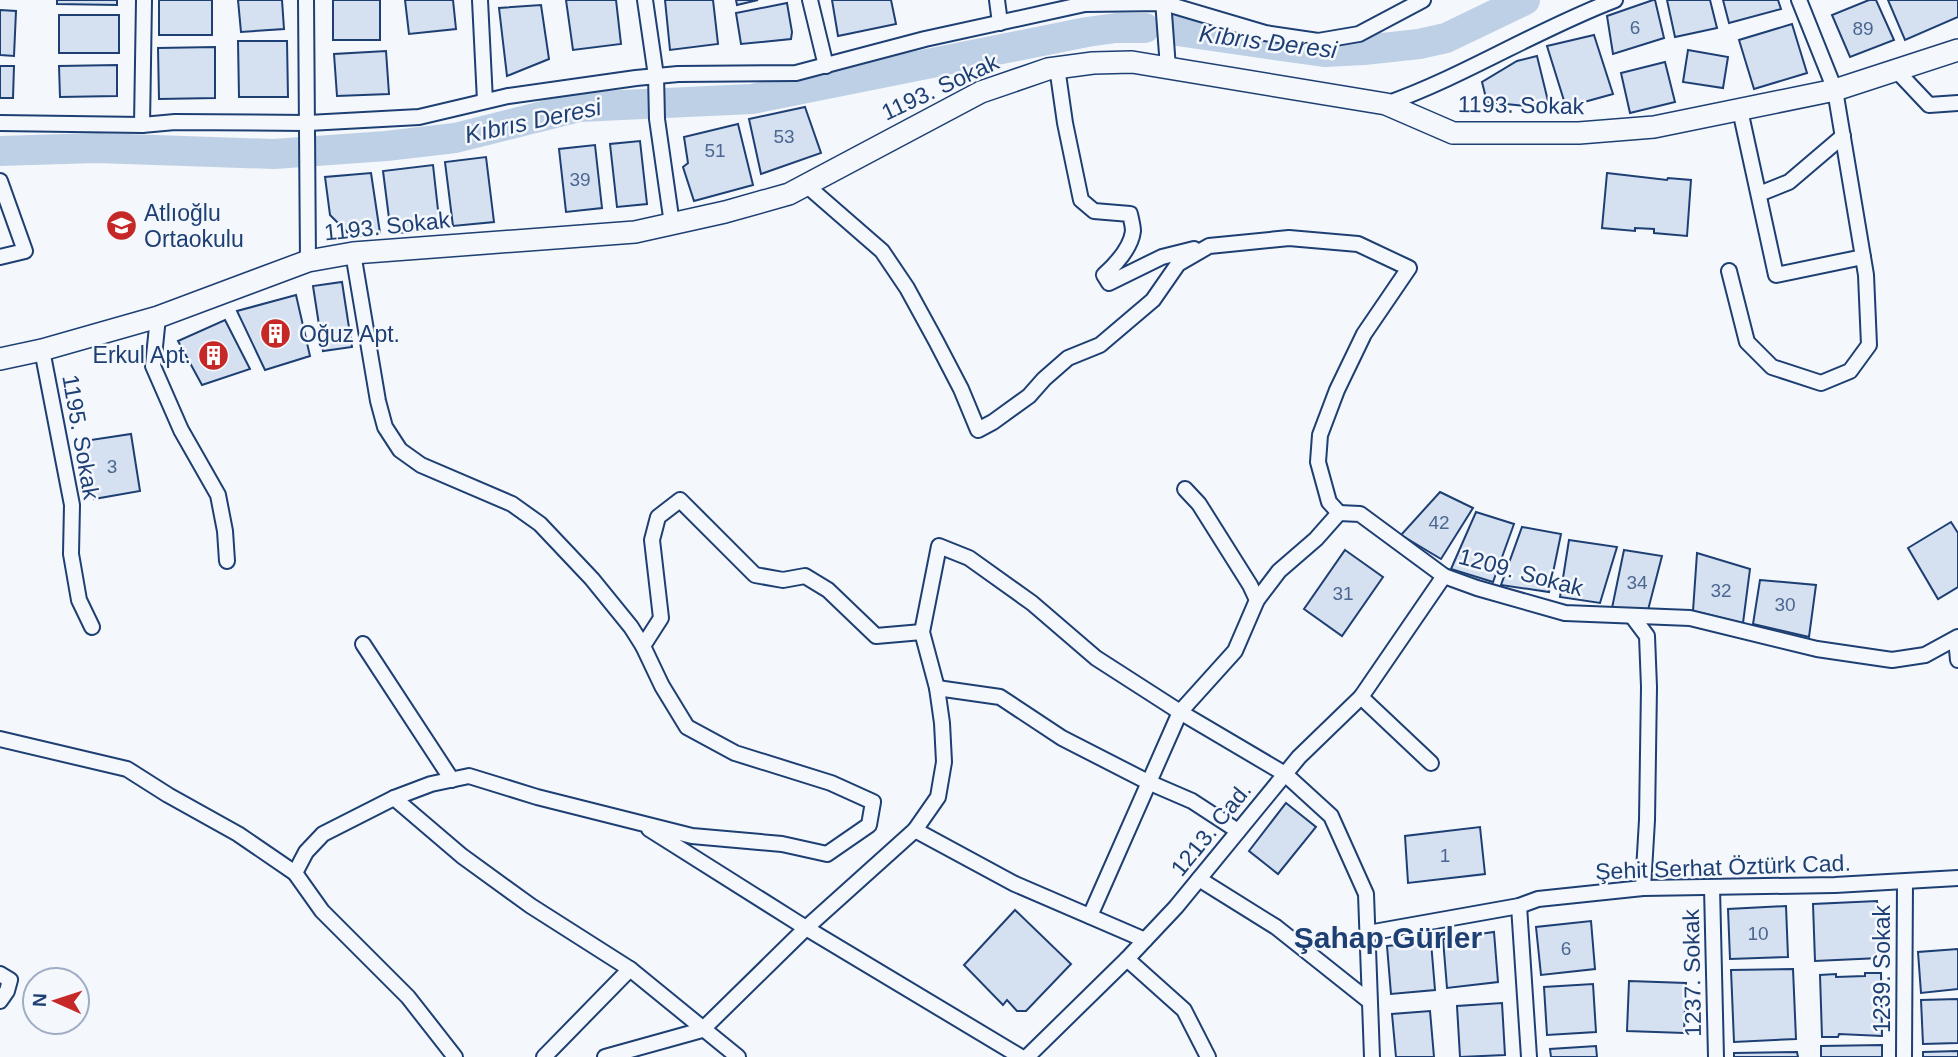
<svg xmlns="http://www.w3.org/2000/svg" width="1958" height="1057" viewBox="0 0 1958 1057" font-family="Arial,sans-serif">
<style>
.lines{fill:none;stroke-linecap:round;stroke-linejoin:round}
.river{stroke:#bed0e5;stroke-width:30}
.building{fill:#d5e0f0;stroke:#1d3f73;stroke-width:2}
.street-casing{stroke:#1d3f73;stroke-width:18}
.secondary-casing{stroke:#1d3f73;stroke-width:24}
.street{stroke:#f4f7fb;stroke-width:14}
.secondary{stroke:#f4f7fb;stroke-width:21}
.labels{text-anchor:middle;stroke-width:5;stroke-linejoin:round;paint-order:stroke}
.number-label{font-size:19px;fill:#4b6792}
.street-label{font-size:23px;fill:#1d3f73;stroke:#f4f7fb}
.poi-label{font-size:23px;fill:#1d3f73;stroke:#f4f7fb;text-anchor:start}
.water-label{font-size:24px;font-style:italic;fill:#1d3f73;stroke:#f4f7fb}
.district-label{font-size:30px;font-weight:bold;fill:#1d3f73;stroke:#f4f7fb}
</style>
<rect width="100%" height="100%" fill="#f4f7fb"/>
<g class="lines">
<g class="river">
<polyline points="1170,30 1324,52 1364,50 1419,44 1446,38 1525,0"/>
<polyline points="0,151 97,148 274,154 386,146 455,138 579,107 752,99 1087,32 1116,28 1145,28"/>
</g>
</g>
<g class="building">
<polygon points="57,0 117,0 117,5 57,4"/>
<rect x="159" y="0" width="53" height="35"/>
<polygon points="238,0 282,0 284,29 241,32"/>
<rect x="333" y="0" width="47" height="40"/>
<polygon points="405,0 453,0 456,29 409,34"/>
<polygon points="566,0 616,0 621,44 573,50"/>
<polygon points="665,0 713,0 718,44 670,50"/>
<polygon points="736,0 758,0 737,5"/>
<polygon points="832,0 891,0 896,24 838,36"/>
<polygon points="1653,0 1655,0 1664,38 1613,54 1607,16"/>
<polygon points="1667,0 1710,0 1717,28 1675,37"/>
<polygon points="1723,0 1778,0 1781,9 1729,23"/>
<polygon points="1869,0 1876,0 1894,40 1850,57 1832,15"/>
<polygon points="1888,0 1958,0 1958,17 1905,40"/>
<polygon points="787,3 792,32 791,39 741,44 736,13"/>
<polygon points="541,5 549,59 507,76 499,8"/>
<polygon points="0,10 16,11 14,56 0,55"/>
<rect x="59" y="15" width="60" height="38"/>
<polygon points="1792,24 1807,73 1754,89 1739,40"/>
<polygon points="1594,35 1613,94 1566,107 1547,46"/>
<polygon points="238,41 287,41 288,97 239,97"/>
<polygon points="215,47 215,98 159,99 158,48"/>
<polygon points="1688,50 1728,57 1723,88 1683,82"/>
<polygon points="386,51 389,94 337,96 334,54"/>
<polygon points="1537,56 1548,101 1525,106 1487,102 1482,82 1517,61"/>
<polygon points="1665,62 1675,102 1630,113 1621,73"/>
<polygon points="117,65 117,96 60,97 59,66"/>
<polygon points="0,66 14,66 13,98 0,98"/>
<polygon points="805,107 821,153 761,174 749,119"/>
<polygon points="738,124 753,185 694,201 683,167 688,163 684,137"/>
<polygon points="640,141 647,204 617,207 610,144"/>
<polygon points="595,145 602,208 566,212 559,149"/>
<polygon points="486,157 494,222 453,226 445,162"/>
<polygon points="433,165 440,228 391,234 383,171"/>
<polygon points="371,173 380,233 362,236 349,234 330,215 325,177"/>
<polygon points="1607,173 1667,180 1668,178 1691,180 1687,236 1654,233 1654,229 1635,228 1635,231 1602,228"/>
<polygon points="342,282 352,347 323,351 313,286"/>
<polygon points="296,295 310,356 265,370 237,311"/>
<polygon points="225,320 250,369 202,385 178,341"/>
<polygon points="131,434 140,491 94,499 84,441"/>
<polygon points="1440,492 1473,508 1441,559 1401,535"/>
<polygon points="1476,512 1514,524 1493,582 1451,569"/>
<polygon points="1951,522 1958,533 1958,587 1938,599 1908,548"/>
<polygon points="1522,527 1561,534 1549,592 1501,585"/>
<polygon points="1569,540 1617,547 1600,603 1560,597"/>
<polygon points="1345,550 1383,577 1342,636 1304,609"/>
<polygon points="1624,550 1662,556 1648,610 1612,608"/>
<polygon points="1697,553 1750,569 1743,623 1693,611"/>
<polygon points="1760,580 1816,585 1809,637 1753,624"/>
<polygon points="1286,803 1316,827 1278,874 1249,851"/>
<polygon points="1480,827 1485,874 1408,883 1405,836"/>
<polygon points="1877,901 1880,958 1815,961 1813,904"/>
<polygon points="1786,906 1788,957 1730,959 1728,909"/>
<polygon points="1015,910 1071,964 1026,1011 1017,1011 1007,1000 1003,1005 964,965"/>
<polygon points="1591,921 1595,969 1541,975 1536,927"/>
<polygon points="1494,932 1498,982 1447,988 1443,939"/>
<polygon points="1431,942 1435,990 1391,994 1387,946"/>
<polygon points="1958,949 1958,989 1921,993 1918,952"/>
<polygon points="1793,969 1796,1039 1734,1042 1731,970"/>
<polygon points="1865,973 1881,973 1882,1036 1839,1034 1838,1037 1822,1037 1820,975 1836,974 1836,977 1865,976"/>
<polygon points="1629,981 1686,983 1684,1033 1627,1031"/>
<polygon points="1593,984 1596,1032 1547,1035 1544,987"/>
<polygon points="1958,999 1958,1043 1923,1044 1921,1000"/>
<polygon points="1502,1003 1505,1055 1460,1057 1457,1006"/>
<polygon points="1430,1011 1434,1057 1396,1057 1392,1014"/>
<polygon points="1882,1045 1882,1057 1821,1057 1821,1046"/>
<polygon points="1596,1046 1597,1057 1551,1057 1550,1049"/>
<polygon points="1958,1051 1958,1057 1923,1057 1923,1052"/>
<polygon points="1797,1052 1798,1057 1734,1057 1734,1053"/>
</g>
<g class="lines">
<defs>
<g id="street">
<polyline points="306,0 308,261"/>
<polyline points="480,0 485,101"/>
<polyline points="645,0 656,76 657,119 672,224"/>
<polyline points="810,0 826,66"/>
<polyline points="997,0 1000,23"/>
<polyline points="1163,0 1168,68"/>
<path d="M1057,67L1065,123L1081,200L1094,211L1130,214C1131,219 1133,226 1133,231C1131,248 1116,264 1104,275L1109,283L1162,257L1194,249"/>
<polyline points="1896,70 1929,105 1958,103"/>
<path d="M1386,104C1465,76 1536,30 1615,0"/>
<polyline points="1740,110 1776,275 1863,257"/>
<polyline points="0,123 142,125 175,122 308,123 419,117 508,96 636,78 678,74 796,73 925,39 1085,4 1164,3 1265,33 1318,41 1359,34 1423,0"/>
<polyline points="142,125 144,0"/>
<polyline points="0,181 25,251 0,257"/>
<polyline points="805,184 882,251 907,288 936,341 961,389 978,430 993,422 1029,396 1044,379 1068,358 1100,345 1153,300 1178,264 1209,246 1289,238 1358,244 1409,268 1364,334 1337,390 1320,435 1318,462 1329,502 1339,513"/>
<polyline points="1759,194 1789,182 1843,136"/>
<polyline points="1729,271 1747,342 1772,367 1821,383 1850,371 1869,345 1866,275 1835,90 1799,0"/>
<polyline points="158,317 153,366 181,430 218,495 225,531 227,561"/>
<polyline points="42,350 72,505 71,554 79,600 92,627"/>
<polyline points="1185,489 1199,504 1250,585 1257,600"/>
<polyline points="1632,616 1647,636 1649,687 1647,820 1643,888"/>
<polyline points="1956,639 1958,660"/>
<polyline points="363,644 452,780"/>
<polyline points="643,646 661,618 652,540 658,517 680,500 755,575 783,580 805,576 828,590 876,636 922,632"/>
<polyline points="937,688 1000,697 1062,738 1148,782 1192,801 1238,831"/>
<polyline points="1361,697 1444,576"/>
<polyline points="0,739 127,769 168,795 238,834 295,873 322,911 408,997 455,1057"/>
<polyline points="394,798 462,856 531,906 630,969 738,1057"/>
<polyline points="649,829 806,928 1021,1057"/>
<polyline points="915,830 1015,884 1145,940"/>
<polyline points="295,873 306,852 323,834 394,798 431,784 469,776 537,797 692,836 782,844 827,854 869,825 873,802 831,783 735,753 687,727 662,686 643,646 631,627 592,579 540,524 512,504 421,465 400,450 385,427 378,401 353,253"/>
<polyline points="1199,879 1276,927 1369,1001"/>
<polyline points="1712,888 1716,1057"/>
<polyline points="1519,906 1529,1057"/>
<polyline points="1090,916 1180,712 1235,651 1257,600 1279,571 1316,539 1339,513 1360,514 1444,576 1477,588 1565,613 1690,618 1817,649 1892,660 1925,655 1958,637"/>
<polyline points="1368,933 1519,906 1538,899 1643,888 1835,885 1958,878"/>
<polyline points="1127,959 1184,1010 1208,1057"/>
<polyline points="0,974 10,980 7,991 0,1001"/>
<polyline points="544,1057 630,969"/>
<polyline points="605,1057 702,1030 806,928 915,830 938,797 944,762 942,723 937,688 922,632 939,546 969,558 1032,603 1096,658 1180,712 1285,774 1331,816 1366,894 1372,1057"/>
<polyline points="1027,1057 1127,959 1176,907 1299,757 1361,697 1431,763"/>
<polyline points="1904,1057 1905,882"/>
</g>
<polyline id="secondary" points="0,359 42,350 158,317 308,261 353,253 635,232 725,212 789,194 981,92 1048,69 1093,63 1132,62 1386,104 1453,133 1579,133 1654,127 1835,90 1958,50"/>
</defs>
<use href="#street" class="street-casing"/>
<use href="#secondary" class="secondary-casing"/>
<use href="#street" class="street"/>
<use href="#secondary" class="secondary"/>
</g>
<defs>
<symbol id="school-disc" viewBox="-11 -11 22 22"><circle r="9.5" fill="#c62828" stroke="#f4f7fb"/><path d="M0-5L7-2L0 1L-7-2ZM-4 1L0 2.5L4 1V4Q0 6-4 4Z" fill="#fff"/></symbol>
<symbol id="building-disc" viewBox="-11 -11 22 22"><circle r="9.5" fill="#c62828" stroke="#f4f7fb"/><path d="M-4-6H4V6H1V3H-1V6H-4ZM-2.5-4.3h1.7v1.8h-1.7ZM.8-4.3h1.7v1.8H.8ZM-2.5-1h1.7V.8h-1.7ZM.8-1h1.7V.8H.8Z" fill="#fff"/></symbol>
</defs>
<g fill-rule="evenodd">
<use href="#school-disc" x="104" y="208" width="35" height="35"/>
<use href="#building-disc" x="258" y="316" width="35" height="35"/>
<use href="#building-disc" x="196" y="338" width="35" height="35"/>
</g>
<g class="labels">
<g class="number-label">
<text x="1635" y="34">6</text>
<text x="1863" y="35">89</text>
<text x="784" y="143">53</text>
<text x="715" y="157">51</text>
<text x="580" y="186">39</text>
<text x="112" y="473">3</text>
<text x="1439" y="529">42</text>
<text x="1637" y="589">34</text>
<text x="1721" y="597">32</text>
<text x="1343" y="600">31</text>
<text x="1785" y="611">30</text>
<text x="1445" y="862">1</text>
<text x="1758" y="940">10</text>
<text x="1566" y="955">6</text>
</g>
<g class="street-label">
<text transform="translate(940 87) rotate(-25)" y="8">1193. Sokak</text>
<text transform="translate(1521 105) rotate(1)" y="8">1193. Sokak</text>
<text transform="translate(387 226) rotate(-6)" y="8">1193. Sokak</text>
<text transform="translate(81 437) rotate(80)" y="8">1195. Sokak</text>
<text transform="translate(1521 572) rotate(15)" y="8">1209. Sokak</text>
<text transform="translate(1211 829) rotate(-51)" y="8">1213. Cad.</text>
<text transform="translate(1723 867) rotate(-2)" y="8">Şehit Serhat Öztürk Cad.</text>
<text transform="translate(1882 969) rotate(-90)" y="8">1239. Sokak</text>
<text transform="translate(1692 973) rotate(-91)" y="8">1237. Sokak</text>
</g>
<g class="poi-label">
<text x="144" y="221">Atlıoğlu<tspan x="144" dy="26">Ortaokulu</tspan></text>
<text x="299" y="342">Oğuz Apt.</text>
<text x="191" y="363" text-anchor="end">Erkul Apt.</text>
</g>
<g class="water-label">
<text transform="translate(1268 42) rotate(7)" y="8">Kıbrıs Deresi</text>
<text transform="translate(533 121) rotate(-12)" y="8">Kıbrıs Deresi</text>
</g>
<g class="district-label">
<text x="1388" y="948">Şahap Gürler</text>
</g>
</g>
<g transform="translate(56 1001) rotate(273)"><circle r="33" fill="#f4f7fb" stroke="#9eadc5" stroke-width="2"/>
<path d="M0-5L12 26L0 18L-12 26Z" fill="#c62828"/>
<text y="-10" font-size="19" font-weight="bold" text-anchor="middle" fill="#1d3f73">N</text>
</g>
</svg>
